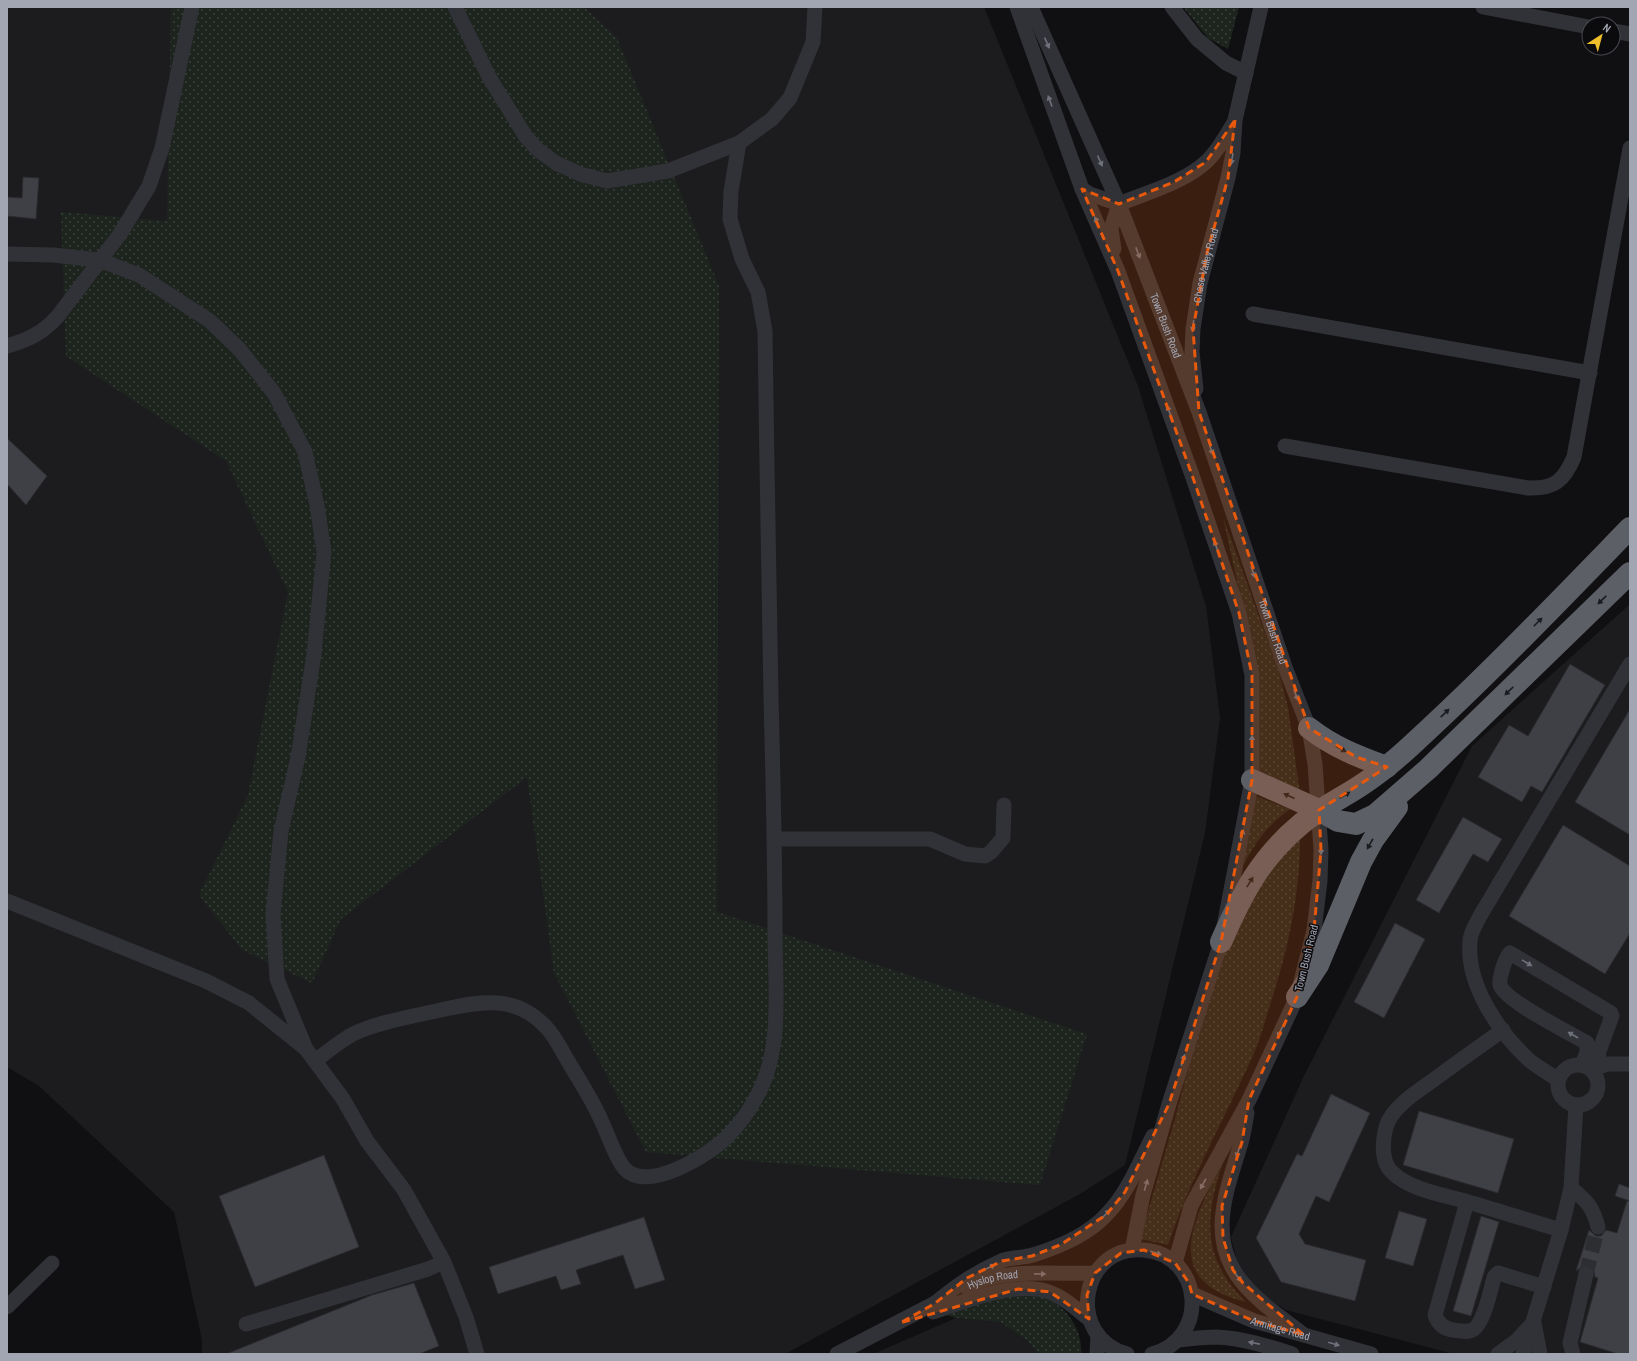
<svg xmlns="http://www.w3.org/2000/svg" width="1637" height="1361" viewBox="0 0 1637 1361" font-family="'Archivo Narrow',sans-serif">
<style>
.built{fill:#1c1c1f}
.grass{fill:url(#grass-dots)}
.building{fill:#3f4045;stroke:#2b2a2e}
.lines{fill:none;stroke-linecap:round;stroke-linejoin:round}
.minor-tunnel{stroke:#2d2e32;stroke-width:15;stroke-dasharray:15 8;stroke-linecap:butt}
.minor{stroke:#313237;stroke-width:15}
.highway{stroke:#5d5f67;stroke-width:22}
.oneway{fill:#6f717b}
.oneway2{fill:#1b1c1f}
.marked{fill:#e8590c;fill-opacity:0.2;stroke:#e8590c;stroke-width:3;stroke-dasharray:8 5;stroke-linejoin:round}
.labels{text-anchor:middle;stroke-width:3;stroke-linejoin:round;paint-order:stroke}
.street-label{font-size:11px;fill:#a2a5b2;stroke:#0b0b0d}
</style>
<defs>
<pattern id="grass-dots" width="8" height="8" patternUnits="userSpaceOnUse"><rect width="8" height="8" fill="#1d241e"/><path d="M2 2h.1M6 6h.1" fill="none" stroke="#3b413c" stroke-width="1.8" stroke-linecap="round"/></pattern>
</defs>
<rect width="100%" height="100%" fill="#101012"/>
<g class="built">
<polygon points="7,7 984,7 1138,386 1206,606 1220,718 1205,833 1125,1165 1080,1194 785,1354 202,1354 202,1340 174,1212 39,1086 7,1067"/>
<polygon points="1630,604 1630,1354 1454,1354 1286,1310 1267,1298 1244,1275 1237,1262 1231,1237 1303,1078 1472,746"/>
<polygon points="956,1318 1000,1322 1025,1339 1039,1354 873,1354"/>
</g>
<g class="grass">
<polygon points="171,7 584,7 617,38 719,286 717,912 1087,1034 1040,1185 646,1152 554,973 527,777 341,919 312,983 242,950 199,895 248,795 288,592 226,461 66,356 61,212 167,221"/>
<polygon points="1183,7 1239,7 1228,49 1208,38"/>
<polygon points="1223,517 1277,666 1288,707 1300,794 1269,782 1256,769 1251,645"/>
<path d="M1253,795L1290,809C1260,831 1252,849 1235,881Z"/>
<path d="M1300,827C1301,889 1290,943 1271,1002C1266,1017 1262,1032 1257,1046C1228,1113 1191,1176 1168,1245L1140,1239L1176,1115L1203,1011L1241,899Z"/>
<path d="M1226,1153C1206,1212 1198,1255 1246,1302C1153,1279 1200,1212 1226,1153Z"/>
<path d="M1011,1292C1022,1294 1035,1294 1045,1298C1067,1306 1083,1331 1081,1354H1039L1025,1339L1000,1322L956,1318L943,1314Z"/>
</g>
<g class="building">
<polygon points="23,177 39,178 36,219 7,216 7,197 22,198"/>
<polygon points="7,438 47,476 26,505 7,484"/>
<polygon points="1570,664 1605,685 1542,792 1531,786 1522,802 1478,777 1509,725 1528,736"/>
<polygon points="1630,709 1630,835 1575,802"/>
<polygon points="1463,817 1502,839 1488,862 1473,854 1439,913 1416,900"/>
<polygon points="1563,825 1630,866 1630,933 1605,974 1509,916"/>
<polygon points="1395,923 1425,939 1384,1018 1354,1002"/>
<polygon points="1331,1094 1370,1113 1329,1202 1316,1196 1299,1234 1305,1244 1366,1260 1355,1301 1281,1282 1256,1238 1297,1154 1302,1156"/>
<polygon points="1419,1111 1514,1139 1498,1193 1403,1165"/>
<polygon points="324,1155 359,1247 255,1287 219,1196"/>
<polygon points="1619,1184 1630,1188 1630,1354 1618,1354 1580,1342 1598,1278 1595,1277 1594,1271 1588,1265 1583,1266 1576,1271 1589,1230 1596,1236 1601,1236 1606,1230 1617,1233 1627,1201 1630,1201 1615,1196"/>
<polygon points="1399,1211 1427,1219 1413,1266 1385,1258"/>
<polygon points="1481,1216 1499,1222 1471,1316 1453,1311"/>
<polygon points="644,1217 665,1280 635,1289 623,1255 576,1270 581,1284 561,1290 556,1276 498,1294 489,1267"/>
<polygon points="414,1283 439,1346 419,1354 226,1354 372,1295"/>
</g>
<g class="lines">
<polyline class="minor-tunnel" points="1586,1274 1598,1227"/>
<g class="minor">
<polyline points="455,7 489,77 526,137 538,150 556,163 580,174 607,181 668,171 739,143"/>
<polyline points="1017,7 1082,189 1118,271 1192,475 1239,613 1252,675 1252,780 1221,942 1169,1104 1143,1195 1132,1250"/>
<path id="s1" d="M1031,7L1119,204L1199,412L1285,667L1309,728L1315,764L1321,850L1320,881L1314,930L1297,997L1249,1100L1191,1206L1175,1263"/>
<polyline points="1172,7 1197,39 1226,63 1246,73"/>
<polyline points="1483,7 1589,27"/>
<polyline points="1613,31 1630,34"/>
<polyline points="1082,189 1090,194 1119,204"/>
<path d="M1119,204C1148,192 1183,183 1206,162C1218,151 1226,135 1235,121"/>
<polyline points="1114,249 1111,229 1119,204"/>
<polyline points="7,254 53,255 99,260 139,275 210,321 240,350 274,393 305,452 317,505 324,552 314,654 298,757 281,831 273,914 277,979 306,1049"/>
<polyline points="1253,314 1590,373"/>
<path d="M7,346C28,340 43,333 58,316L120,234L149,186L162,148L192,7"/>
<path id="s2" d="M1196,389L1192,352L1193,329L1200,283L1228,178L1233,153L1235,120L1261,7"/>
<path d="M1285,446L1528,488C1554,489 1564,481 1574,457L1630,148"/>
<polyline points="775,839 930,839 965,854 985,856 991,852 1003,838 1004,805"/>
<polyline points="7,901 206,981 249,1003 306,1049 343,1099 367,1141 404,1190 444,1262 466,1317 477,1354"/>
<path d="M1503,1030C1480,1046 1458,1062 1436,1078C1421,1089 1403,1100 1392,1115C1382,1129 1379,1160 1392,1172C1409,1190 1445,1195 1468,1202C1499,1211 1530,1221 1561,1230"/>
<path d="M315,1061C327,1052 340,1041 353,1034C381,1021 415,1016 445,1009C482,1001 516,995 546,1027C555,1036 561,1050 568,1061C579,1080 592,1099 601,1120C608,1134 615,1157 624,1168C647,1194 708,1155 726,1138C739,1125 750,1110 758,1094C783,1047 775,986 775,934C775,855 773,776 771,697C768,575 767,453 765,331L758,292L742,259L730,219L731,191L739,143L772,119L790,98L813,42L815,7"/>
<path d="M1582,1065L1587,1052V1043C1570,1033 1505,1001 1500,985C1499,979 1502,972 1503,967C1505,962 1506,957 1510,953L1611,1013L1612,1016L1598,1054L1602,1066"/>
<circle cx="1578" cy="1085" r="20"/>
<polyline points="1592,1068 1609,1064 1630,1064"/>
<path d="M1558,1080C1549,1073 1537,1067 1528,1059C1498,1031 1466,984 1470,941C1470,933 1476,924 1480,916L1630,664"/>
<path d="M1247,1113C1245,1123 1244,1133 1241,1143C1227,1190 1206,1238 1242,1282C1259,1303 1284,1319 1304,1335"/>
<path d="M1571,1188C1587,1201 1593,1207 1598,1227"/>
<path d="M1467,1202L1435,1315C1438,1323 1444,1329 1453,1330C1460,1331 1468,1333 1474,1329C1484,1322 1491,1289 1494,1277L1498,1273L1544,1287"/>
<path id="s3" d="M966,1287C1004,1267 1054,1275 1095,1273"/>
<path id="s4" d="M1192,1294L1254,1321L1371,1354"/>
<path d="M934,1304C956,1286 974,1273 1001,1261C1011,1257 1023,1258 1033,1255C1059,1247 1089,1234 1107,1214C1128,1192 1139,1163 1153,1136"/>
<polyline points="7,1307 52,1263"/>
<path d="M933,1312C965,1301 1016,1280 1049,1292C1064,1297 1077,1310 1089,1319"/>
<polyline points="1534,1323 1540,1354"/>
<polyline points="246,1324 428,1269 444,1262"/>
<path d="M1178,1340C1190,1339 1203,1337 1216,1337C1242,1338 1267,1346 1292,1354"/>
<polyline points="837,1354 943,1299"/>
<polyline points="1097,1354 1098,1336"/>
<path d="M1127,1354C1065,1337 1080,1244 1144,1250C1203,1255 1210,1339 1152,1354"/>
<polyline points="1498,1354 1516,1341 1530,1326"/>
<polyline points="1523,1354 1561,1230 1571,1188 1576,1105"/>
<polyline points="1573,1354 1570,1343 1586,1274"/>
</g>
<g class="highway">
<path d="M1309,728C1333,747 1359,757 1387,767"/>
<polyline points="1252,780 1319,810 1338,821 1356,824 1375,815 1428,769 1630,573"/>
<path d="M1221,942C1242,894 1260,858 1301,824C1319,809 1340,799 1360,786C1380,773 1398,758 1416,741C1490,673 1560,600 1630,528"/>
<polyline points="1297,997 1318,965 1361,862 1373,840 1397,807"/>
</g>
</g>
<defs><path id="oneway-solid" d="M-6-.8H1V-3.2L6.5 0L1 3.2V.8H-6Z"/></defs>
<g class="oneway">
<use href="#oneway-solid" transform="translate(1047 43) rotate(66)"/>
<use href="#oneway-solid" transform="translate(1050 101) rotate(-110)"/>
<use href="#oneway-solid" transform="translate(1232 159) rotate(100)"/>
<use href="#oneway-solid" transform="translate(1100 161) rotate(66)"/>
<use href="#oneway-solid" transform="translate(1097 222) rotate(-114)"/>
<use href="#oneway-solid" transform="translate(1138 253) rotate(69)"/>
<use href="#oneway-solid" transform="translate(1193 326) rotate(97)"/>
<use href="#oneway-solid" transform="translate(1169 411) rotate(-110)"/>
<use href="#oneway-solid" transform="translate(1211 449) rotate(72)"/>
<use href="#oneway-solid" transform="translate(1216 546) rotate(-109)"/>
<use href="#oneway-solid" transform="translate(1253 572) rotate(71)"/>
<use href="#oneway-solid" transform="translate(1296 695) rotate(69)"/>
<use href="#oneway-solid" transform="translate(1252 741) rotate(-90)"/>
<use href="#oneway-solid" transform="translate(1242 835) rotate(-77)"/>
<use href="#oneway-solid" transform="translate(1321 849) rotate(90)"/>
<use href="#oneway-solid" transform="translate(1527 963) rotate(31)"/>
<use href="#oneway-solid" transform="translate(1280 1032) rotate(116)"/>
<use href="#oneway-solid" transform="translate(1573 1035) rotate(-150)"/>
<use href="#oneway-solid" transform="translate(1183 1060) rotate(-72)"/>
<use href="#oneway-solid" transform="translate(1238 1152) rotate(108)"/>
<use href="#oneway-solid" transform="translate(1203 1184) rotate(119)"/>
<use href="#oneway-solid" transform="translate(1146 1185) rotate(-74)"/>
<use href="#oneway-solid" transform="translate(1106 1214) rotate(-45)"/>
<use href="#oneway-solid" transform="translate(1156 1253) rotate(18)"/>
<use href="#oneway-solid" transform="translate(990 1267) rotate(-26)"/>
<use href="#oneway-solid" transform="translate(1040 1274) rotate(1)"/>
<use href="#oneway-solid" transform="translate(1238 1277) rotate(53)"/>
<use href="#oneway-solid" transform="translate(1254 1343) rotate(-169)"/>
<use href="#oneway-solid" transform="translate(1334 1344) rotate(16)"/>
</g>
<g class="oneway2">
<use href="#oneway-solid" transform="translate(1602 600) rotate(136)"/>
<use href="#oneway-solid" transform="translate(1538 622) rotate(-45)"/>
<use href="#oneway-solid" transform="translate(1509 691) rotate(136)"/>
<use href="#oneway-solid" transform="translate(1445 713) rotate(-44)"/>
<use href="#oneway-solid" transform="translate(1341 749) rotate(29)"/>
<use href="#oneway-solid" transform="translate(1345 795) rotate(-31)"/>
<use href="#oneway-solid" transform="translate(1289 796) rotate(-156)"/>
<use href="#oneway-solid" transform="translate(1370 844) rotate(119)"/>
<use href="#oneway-solid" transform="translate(1250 882) rotate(-59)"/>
</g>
<path class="marked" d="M1235,120L1228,178L1207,253L1193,329L1199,412L1309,728L1356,757L1387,767L1319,810L1321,850L1314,930L1297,997L1249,1100L1242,1142L1222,1206L1223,1238L1233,1270L1243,1283L1304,1335L1254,1321L1192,1294L1189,1283L1175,1263L1144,1250L1121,1253L1095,1273L1087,1295L1089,1319L1050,1292L1018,1289L900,1323L934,1304L967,1278L1002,1261L1032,1256L1060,1245L1106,1215L1125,1192L1169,1104L1221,942L1252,780V675L1239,613L1192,475L1118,271L1082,189L1119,204L1174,182L1206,162Z"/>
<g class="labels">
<g class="street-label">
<text dy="4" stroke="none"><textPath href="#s2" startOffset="125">Chase Valley Road</textPath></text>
<text dy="4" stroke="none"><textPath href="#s1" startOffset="346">Town Bush Road</textPath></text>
<text dy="4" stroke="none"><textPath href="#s1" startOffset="670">Town Bush Road</textPath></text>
<text transform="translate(1306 958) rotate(-76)" y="4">Town Bush Road</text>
<text dy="4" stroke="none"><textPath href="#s3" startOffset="28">Hyslop Road</textPath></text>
<text dy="4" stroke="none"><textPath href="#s4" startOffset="95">Armitage Road</textPath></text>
</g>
</g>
<rect width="1637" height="1361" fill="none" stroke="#a2a5b2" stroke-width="16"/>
<g transform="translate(1601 36) rotate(36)"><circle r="19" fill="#0b0b0d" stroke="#47494f"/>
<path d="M0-3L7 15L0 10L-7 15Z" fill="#efbe2b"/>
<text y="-6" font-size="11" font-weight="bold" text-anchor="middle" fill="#a2a5b2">N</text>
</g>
</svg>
